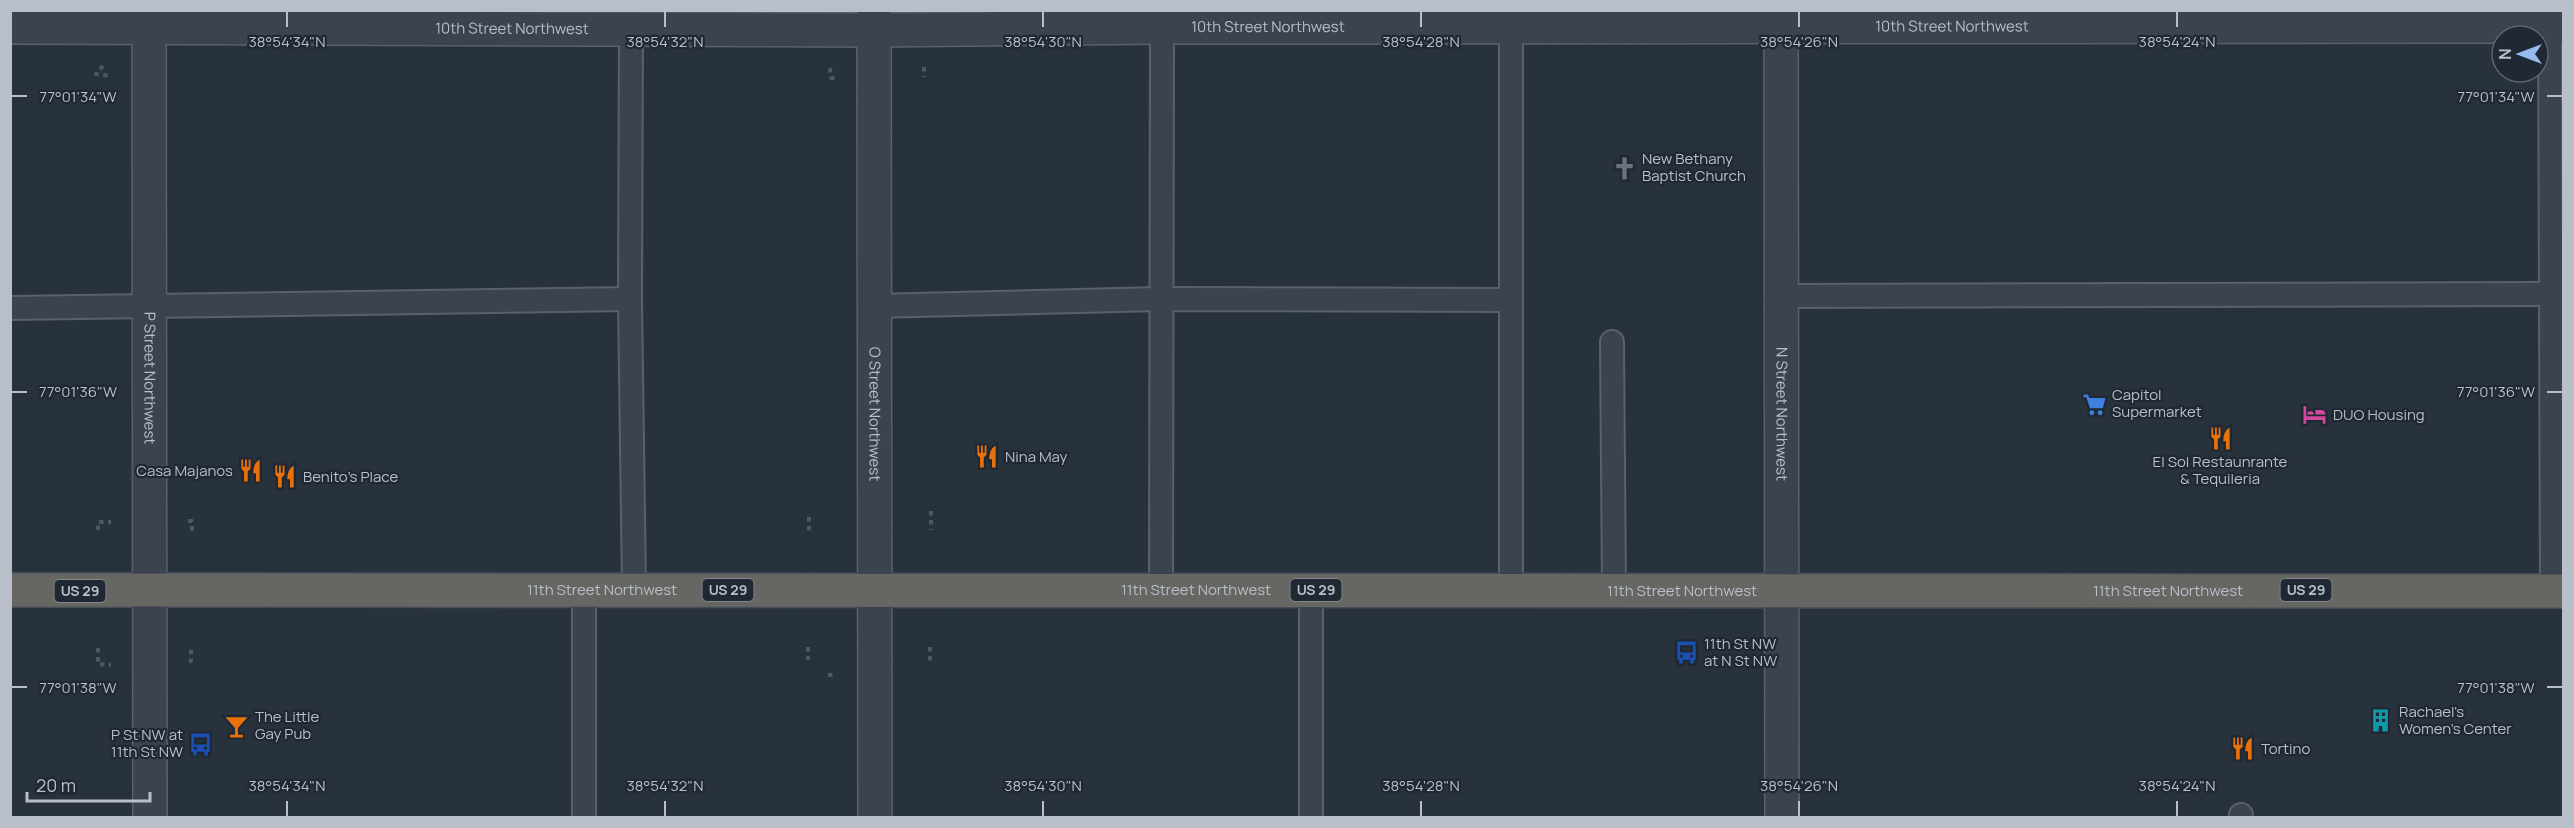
<svg xmlns="http://www.w3.org/2000/svg" width="2574" height="828" viewBox="0 0 2574 828" font-family="Manrope,sans-serif">
<style>
.lines{fill:none;stroke-linecap:round;stroke-linejoin:round}
.service-casing{stroke:#59616b;stroke-width:26}
.minor-casing{stroke:#59616b;stroke-width:36}
.tertiary-casing{stroke:#59616b;stroke-width:36}
.trunk-casing{stroke:#464e58;stroke-width:36}
.path{stroke:#4a5b5d;stroke-width:4;stroke-dasharray:4.5 4.5;stroke-linecap:butt}
.service{stroke:#3b434e;stroke-width:22}
.minor{stroke:#3b434e;stroke-width:33}
.tertiary{stroke:#3b434e;stroke-width:33}
.trunk{stroke:#666663;stroke-width:33}
.ticks{fill:none;stroke:#b8bfc8;stroke-width:2}
.labels{text-anchor:middle;stroke-width:4.5;stroke-linejoin:round;paint-order:stroke}
.shield{fill:#202833;stroke:#8a929b;stroke-width:1.5}
.shield-label{font-size:14px;font-weight:bold;fill:#b8bfc8}
.street-label{font-size:15px;fill:#b8bfc8;stroke:#202833}
.poi-label{font-size:15px;fill:#b8bfc8;stroke:#202833;text-anchor:start}
.ticks-label{font-size:15px;text-anchor:middle;fill:#b8bfc8;stroke:#202833;stroke-width:4.5;stroke-linejoin:round;paint-order:stroke}
</style>
<rect width="100%" height="100%" fill="#28323d"/>
<g class="lines">
<defs>
<g id="service">
<polyline points="2550,12 2552,590"/>
<polyline points="1511,27 1511,589"/>
<polyline points="631,29 630,299 634,589"/>
<polyline points="1781,296 2564,294"/>
<polyline points="874,306 1160,299 1511,300"/>
<polyline points="10,308 630,299"/>
<polyline points="1612,342 1614,590"/>
<polyline points="584,589 584,818"/>
<polyline points="1161,589 1162,27"/>
<polyline points="1311,590 1311,818"/>
<polyline points="2241,815 2241,818"/>
</g>
<g id="minor">
<path id="s1" d="M1781,10L1782,818"/>
</g>
<g id="tertiary">
<path id="s2" d="M149,10L150,818"/>
<path id="s3" d="M874,10L875,818"/>
<path id="s4" d="M10,27L874,30L1162,27L2564,26"/>
</g>
<g id="trunk">
<path id="s5" d="M10,590L2564,591"/>
</g>
</defs>
<use href="#service" class="service-casing"/>
<use href="#minor" class="minor-casing"/>
<use href="#tertiary" class="tertiary-casing"/>
<use href="#trunk" class="trunk-casing"/>
<g class="path">
<polyline points="103,66 96,74 111,76"/>
<polyline points="924,67 924,77"/>
<polyline points="830,68 831,78 837,78"/>
<polyline points="931,511 931,530"/>
<polyline points="809,517 809,532"/>
<polyline points="188,521 192,521 192,533"/>
<polyline points="98,530 98,522 111,522"/>
<polyline points="808,647 808,660"/>
<polyline points="930,647 930,664"/>
<polyline points="98,648 98,664 111,665"/>
<polyline points="189,662 191,661 191,649"/>
<polyline points="828,675 837,675"/>
</g>
<use href="#service" class="service"/>
<use href="#minor" class="minor"/>
<use href="#tertiary" class="tertiary"/>
<use href="#trunk" class="trunk"/>
</g>
<path class="ticks" d="M287,12V27M665,12V27M1043,12V27M1421,12V27M1799,12V27M2177,12V27M12,96H27M2547,96H2562M12,392H27M2547,392H2562M12,687H27M2547,687H2562M287,801V816M665,801V816M1043,801V816M1421,801V816M1799,801V816M2177,801V816"/>
<defs>
<symbol id="church-bare" viewBox="-9 -9 18 18"><path d="M-1.2-6h2.4v3.5h3.3v2.4h-3.3V6h-2.4V-.1h-3.3v-2.4h3.3Z" fill="#6b7280" stroke="#202833" stroke-width="2.5" paint-order="stroke"/></symbol>
<symbol id="supermarket-bare" viewBox="-9 -9 18 18"><path d="M-6-5.5h2.5l.6 2H6L4.5 2H-2.5L-4.4-4H-6ZM-1.5 3.2a1.3 1.3 0 1 0 .1 0ZM3 3.2a1.3 1.3 0 1 0 .1 0Z" fill="#3f7fe0" stroke="#202833" stroke-width="2.5" paint-order="stroke"/></symbol>
<symbol id="hotel-bare" viewBox="-9 -9 18 18"><path d="M-6-4.5h1.5V1H6V5H4.5V3h-9V5H-6ZM-4 0a1.8 1.8 0 1 1 3.6 0ZM.5 0V-2.5h3Q6-2.5 6 0Z" fill="#d1479c" stroke="#202833" stroke-width="2.5" paint-order="stroke"/></symbol>
<symbol id="restaurant-bare" viewBox="-9 -9 18 18"><path d="M-5-6h1v4h1v-4h1v4h1v-4h1v5L-1.5 .5V6h-2V.5L-5-1ZM5-6V6H3V1.5H1.5Q1.5-4 5-6Z" fill="#e8710a" stroke="#202833" stroke-width="2.5" paint-order="stroke"/></symbol>
<symbol id="bus-bare" viewBox="-9 -9 18 18"><path d="M-5-6H5V4H4V6H2V4H-2V6H-4V4H-5ZM-3.5-4V0h7V-4ZM-3.5 1.2v1.5H-2V1.2ZM2 1.2v1.5H3.5V1.2Z" fill="#1a4fb4" stroke="#202833" stroke-width="2.5" paint-order="stroke"/></symbol>
<symbol id="building-bare" viewBox="-9 -9 18 18"><path d="M-4-6H4V6H1V3H-1V6H-4ZM-2.5-4.3h1.7v1.8h-1.7ZM.8-4.3h1.7v1.8H.8ZM-2.5-1h1.7V.8h-1.7ZM.8-1h1.7V.8H.8Z" fill="#0f9aa8" stroke="#202833" stroke-width="2.5" paint-order="stroke"/></symbol>
<symbol id="bar-bare" viewBox="-9 -9 18 18"><path d="M-6-5H6L.8 .8V4.5H3.5V6h-7V4.5H-.8V.8Z" fill="#e8710a" stroke="#202833" stroke-width="2.5" paint-order="stroke"/></symbol>
</defs>
<g fill-rule="evenodd">
<use href="#church-bare" x="1608" y="152" width="33" height="33"/>
<use href="#supermarket-bare" x="2078" y="388" width="33" height="33"/>
<use href="#hotel-bare" x="2298" y="398" width="33" height="33"/>
<use href="#restaurant-bare" x="2204" y="422" width="33" height="33"/>
<use href="#restaurant-bare" x="970" y="440" width="33" height="33"/>
<use href="#restaurant-bare" x="234" y="454" width="33" height="33"/>
<use href="#restaurant-bare" x="268" y="460" width="33" height="33"/>
<use href="#bus-bare" x="1670" y="636" width="33" height="33"/>
<use href="#building-bare" x="2364" y="704" width="33" height="33"/>
<use href="#bar-bare" x="220" y="710" width="33" height="33"/>
<use href="#bus-bare" x="184" y="728" width="33" height="33"/>
<use href="#restaurant-bare" x="2226" y="732" width="33" height="33"/>
</g>
<g class="labels">
<g class="shield">
<rect x="702.5" y="579" width="51" height="22" rx="4.5"/>
<rect x="1290.5" y="579" width="51" height="22" rx="4.5"/>
<rect x="2280.5" y="579" width="51" height="22" rx="4.5"/>
<rect x="54.5" y="580" width="51" height="22" rx="4.5"/>
</g>
<g class="shield-label">
<text x="728" y="595">US 29</text>
<text x="1316" y="595">US 29</text>
<text x="2306" y="595">US 29</text>
<text x="80" y="596">US 29</text>
</g>
<g class="street-label">
<text dy="5" stroke="none"><textPath href="#s4" startOffset="1942">10th Street Northwest</textPath></text>
<text dy="5" stroke="none"><textPath href="#s4" startOffset="1258">10th Street Northwest</textPath></text>
<text dy="5" stroke="none"><textPath href="#s4" startOffset="502">10th Street Northwest</textPath></text>
<text dy="5" stroke="none"><textPath href="#s2" startOffset="368">P Street Northwest</textPath></text>
<text dy="5" stroke="none"><textPath href="#s3" startOffset="404">O Street Northwest</textPath></text>
<text dy="5" stroke="none"><textPath href="#s1" startOffset="404">N Street Northwest</textPath></text>
<text dy="5" stroke="none"><textPath href="#s5" startOffset="1672">11th Street Northwest</textPath></text>
<text dy="5" stroke="none"><textPath href="#s5" startOffset="592">11th Street Northwest</textPath></text>
<text dy="5" stroke="none"><textPath href="#s5" startOffset="1186">11th Street Northwest</textPath></text>
<text dy="5" stroke="none"><textPath href="#s5" startOffset="2158">11th Street Northwest</textPath></text>
</g>
<g class="poi-label">
<text x="1642" y="164">New Bethany<tspan x="1642" dy="17">Baptist Church</tspan></text>
<text x="2112" y="400">Capitol<tspan x="2112" dy="17">Supermarket</tspan></text>
<text x="2333" y="420">DUO Housing</text>
<text x="1005" y="462">Nina May</text>
<text x="2220" y="467" text-anchor="middle">El Sol Restaunrante<tspan x="2220" dy="17">&amp; Tequileria</tspan></text>
<text x="233" y="476" text-anchor="end">Casa Majanos</text>
<text x="303" y="482">Benito's Place</text>
<text x="1704" y="649">11th St NW<tspan x="1704" dy="17">at N St NW</tspan></text>
<text x="2399" y="717">Rachael's<tspan x="2399" dy="17">Women's Center</tspan></text>
<text x="255" y="722">The Little<tspan x="255" dy="17">Gay Pub</tspan></text>
<text x="183" y="740" text-anchor="end">P St NW at<tspan x="183" dy="17">11th St NW</tspan></text>
<text x="2261" y="754">Tortino</text>
</g>
</g>
<g class="ticks-label">
<text x="287" y="47">38°54'34"N</text>
<text x="665" y="47">38°54'32"N</text>
<text x="1043" y="47">38°54'30"N</text>
<text x="1421" y="47">38°54'28"N</text>
<text x="1799" y="47">38°54'26"N</text>
<text x="2177" y="47">38°54'24"N</text>
<text x="2496" y="102">77°01'34"W</text>
<text x="78" y="102">77°01'34"W</text>
<text x="2496" y="397">77°01'36"W</text>
<text x="78" y="397">77°01'36"W</text>
<text x="2496" y="693">77°01'38"W</text>
<text x="78" y="693">77°01'38"W</text>
<text x="287" y="791">38°54'34"N</text>
<text x="665" y="791">38°54'32"N</text>
<text x="1043" y="791">38°54'30"N</text>
<text x="1421" y="791">38°54'28"N</text>
<text x="1799" y="791">38°54'26"N</text>
<text x="2177" y="791">38°54'24"N</text>
</g>
<rect width="2574" height="828" fill="none" stroke="#b8bfc8" stroke-width="24"/>
<g transform="translate(2520 54) rotate(270)"><circle r="28" fill="#202833" stroke="#5d646f" stroke-width="1.5"/>
<path d="M0-4.5L10 22L0 15L-10 22Z" fill="#97bbee"/>
<text y="-9" font-size="16" font-weight="bold" text-anchor="middle" fill="#b8bfc8">N</text>
</g>
<path d="M27 792v9h123v-9" fill="none" stroke="#b8bfc8" stroke-width="3"/>
<text x="36" y="792" font-size="18" fill="#b8bfc8" stroke="#202833" stroke-width="4.5" paint-order="stroke">20 m</text>
</svg>
